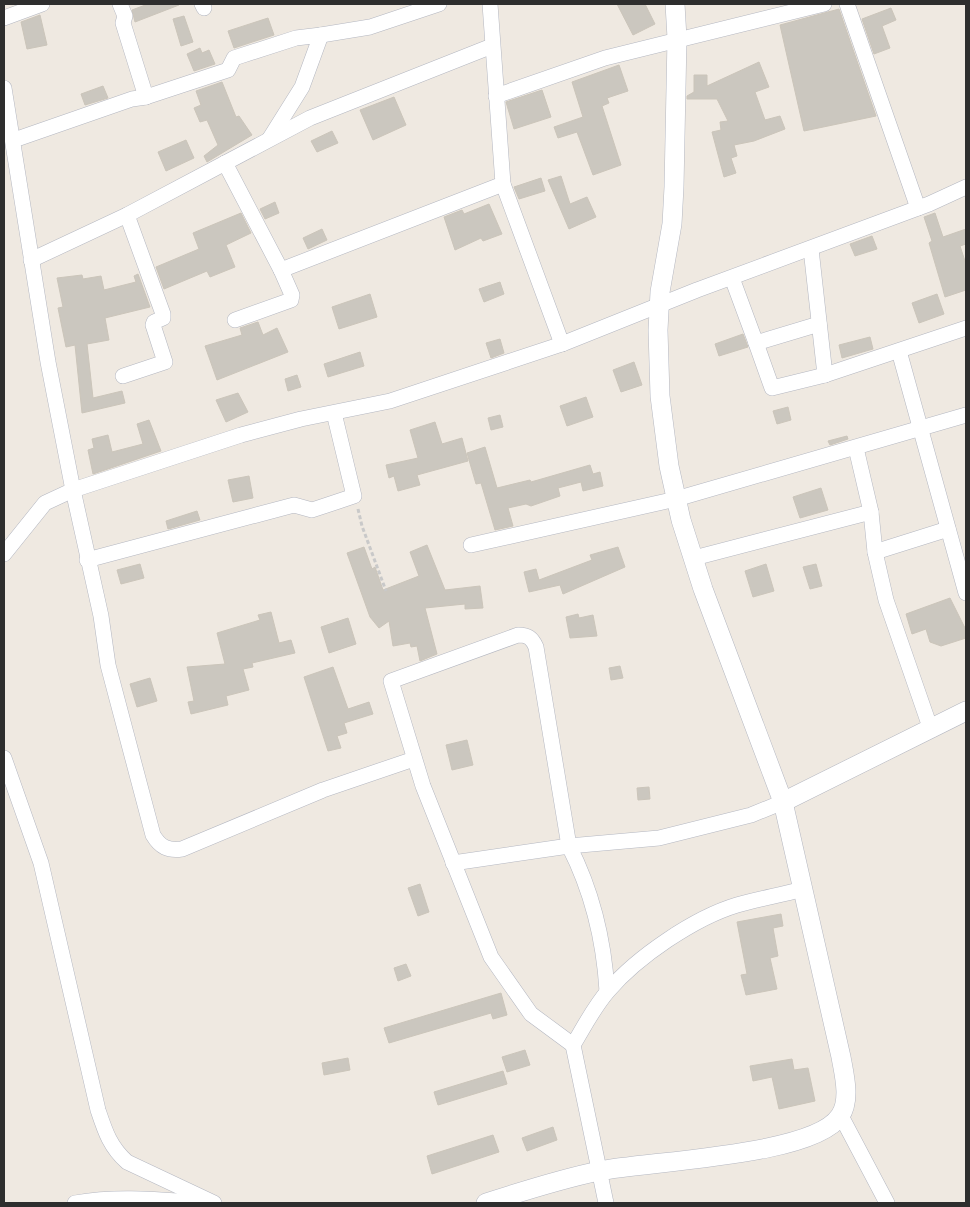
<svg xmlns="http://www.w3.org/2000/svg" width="970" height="1207" viewBox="0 0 970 1207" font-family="'Asap Condensed',sans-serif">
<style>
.building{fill:#cbc7bf;stroke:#cbc5ba}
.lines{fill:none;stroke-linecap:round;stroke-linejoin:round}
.minor-casing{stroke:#b4b7c1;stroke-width:16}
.tertiary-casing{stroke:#b4b7c1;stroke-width:20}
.path{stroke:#c9c9c9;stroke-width:3;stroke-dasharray:4 2.5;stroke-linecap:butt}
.minor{stroke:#fff;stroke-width:15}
.tertiary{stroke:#fff;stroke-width:19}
</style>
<rect width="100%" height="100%" fill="#efe9e1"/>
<g class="building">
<polygon points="148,4 179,4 179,5 135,22 132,10"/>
<polygon points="617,4 645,4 655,24 633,35"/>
<polygon points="891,8 896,20 882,26 890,48 874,54 862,19"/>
<polygon points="839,9 876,116 804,131 780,25"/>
<polygon points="40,15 47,45 27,49 21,22"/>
<polygon points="184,16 193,42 181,46 173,19"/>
<polygon points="268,18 274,35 234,48 228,31"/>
<polygon points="200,48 202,53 209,50 215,64 194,71 187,54"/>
<polygon points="759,62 769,87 755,92 765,120 780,116 785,129 754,141 734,145 737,156 731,158 736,173 724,177 712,132 721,130 720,122 728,121 717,99 687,99 687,96 694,92 694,75 707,75 707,86"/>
<polygon points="619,65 628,91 607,98 609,103 602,106 621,165 593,175 577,132 558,138 554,127 583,117 572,82"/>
<polygon points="222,82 236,117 239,116 252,135 207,162 204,156 218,145 207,120 200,122 194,108 201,105 196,91"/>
<polygon points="103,86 108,98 85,105 81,94"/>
<polygon points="542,90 551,117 514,129 506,102"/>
<polygon points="394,97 406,125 373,140 360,110"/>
<polygon points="332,131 338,143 317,152 311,141"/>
<polygon points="186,140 194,158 166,171 158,152"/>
<polygon points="561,176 570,204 587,197 596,217 569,229 548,180"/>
<polygon points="541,178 545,191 519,199 514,187"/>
<polygon points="275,202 279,213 265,219 260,209"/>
<polygon points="489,204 502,234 483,241 481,238 455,250 444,217 462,210 464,214"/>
<polygon points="241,213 251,233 226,245 235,267 210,277 207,271 164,289 156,267 199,249 193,233"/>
<polygon points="935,213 943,237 966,229 966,244 960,246 966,264 966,290 945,297 929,243 932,241 924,217"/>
<polygon points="322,229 327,240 308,249 303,238"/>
<polygon points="872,236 877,249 855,256 850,244"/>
<polygon points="138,274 150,307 105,318 109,340 87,344 93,398 122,391 125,403 82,413 75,345 66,347 58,308 63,307 57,278 82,275 83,279 101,276 104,290 136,282 134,276"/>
<polygon points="500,282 504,294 484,302 479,289"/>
<polygon points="370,294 377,317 339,329 332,307"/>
<polygon points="937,294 944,314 919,323 912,303"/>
<polygon points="258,322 263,335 277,328 288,352 217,380 205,346 242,335 240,328"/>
<polygon points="743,334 748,347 719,356 715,344"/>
<polygon points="870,337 873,349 842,358 839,345"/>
<polygon points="500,339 504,353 491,358 486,343"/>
<polygon points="360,352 364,366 328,377 324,364"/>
<polygon points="634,362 642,385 621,392 613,370"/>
<polygon points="297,375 301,387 288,391 285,379"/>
<polygon points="238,393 248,412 226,422 216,400"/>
<polygon points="586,397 593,417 567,426 560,406"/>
<polygon points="788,407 791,420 777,424 773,411"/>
<polygon points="500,415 503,427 491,430 488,418"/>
<polygon points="149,420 161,451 93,474 88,450 94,448 92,439 108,435 112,452 143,444 137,424"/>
<polygon points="435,422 442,444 462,438 468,461 417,475 420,485 398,491 394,476 389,478 386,465 418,458 410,430"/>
<polygon points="847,436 848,439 830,445 828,441"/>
<polygon points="485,447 497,488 530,480 531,482 590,465 593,474 600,472 603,486 583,491 581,482 558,488 560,496 531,506 526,504 508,508 513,526 495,530 481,483 476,484 467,453"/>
<polygon points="249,476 253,498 233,502 228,480"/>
<polygon points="821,488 828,510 800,518 793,497"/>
<polygon points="197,511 200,520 168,529 166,521"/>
<polygon points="427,545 445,590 480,586 483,608 465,609 465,604 425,608 437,654 420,661 417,646 411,647 410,643 393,646 389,621 379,628 370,617 347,553 364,547 372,569 375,567 383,590 419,576 410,552"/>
<polygon points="618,547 625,567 563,594 560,585 529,592 524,572 536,569 539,580 592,560 590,555"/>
<polygon points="140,564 144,578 121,584 117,570"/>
<polygon points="766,564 774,591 753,597 745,571"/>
<polygon points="816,564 822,586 810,589 803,567"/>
<polygon points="950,598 966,630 966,638 941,646 930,642 926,629 912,634 906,614"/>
<polygon points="271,612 279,643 291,640 295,653 252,663 253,667 243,669 249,690 226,696 228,705 191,714 188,702 194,701 187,667 225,664 217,633 260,620 258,615"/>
<polygon points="578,614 579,618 593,615 597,636 570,638 566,617"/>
<polygon points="348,618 356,644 329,653 321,627"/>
<polygon points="620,666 623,678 611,680 609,668"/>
<polygon points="333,667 348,709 369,702 373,714 344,723 347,733 337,736 341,748 328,751 304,677"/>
<polygon points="150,678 157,701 137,707 130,684"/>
<polygon points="467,740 473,765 452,770 446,745"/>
<polygon points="649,787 650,799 638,800 637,788"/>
<polygon points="420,884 429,912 418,916 408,888"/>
<polygon points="781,914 783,926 773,928 778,956 770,958 777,989 746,995 741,975 747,974 737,922"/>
<polygon points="406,964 411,976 398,981 394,968"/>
<polygon points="501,993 507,1015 493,1019 491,1013 389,1043 384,1028"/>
<polygon points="525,1050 530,1065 507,1072 502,1057"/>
<polygon points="348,1058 350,1070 324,1075 322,1063"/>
<polygon points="792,1059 794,1070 808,1068 815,1101 779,1109 772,1077 753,1081 750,1066"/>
<polygon points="503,1071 507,1084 438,1105 434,1092"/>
<polygon points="553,1127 557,1140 527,1151 522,1138"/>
<polygon points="493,1135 499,1152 432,1174 427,1156"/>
</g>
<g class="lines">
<defs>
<g id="minor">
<polyline points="202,4 204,8"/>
<polyline points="490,4 503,184 562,344"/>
<polyline points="847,4 918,208"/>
<polyline points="4,18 42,4"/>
<polyline points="321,35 370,27 439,4"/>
<path d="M4,88L48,362L73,490L101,616L108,665L153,835C160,847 168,851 182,849L323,790L414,759"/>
<polyline points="496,96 605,58 824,4"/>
<polyline points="146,97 228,70 234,58 296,38 321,35 302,87 270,138"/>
<polyline points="14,140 132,99 146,97 123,23 125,16 120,4"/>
<polyline points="225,163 281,270"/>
<polyline points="811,249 825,375"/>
<polyline points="31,260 127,215 310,118 492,46"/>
<polyline points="732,278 756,343 819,324"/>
<polyline points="235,320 291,300 292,295 281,270 503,184"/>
<polyline points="756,343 772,388 825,375 966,328"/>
<polyline points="899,351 966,593"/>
<polyline points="123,376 165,362 153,325 154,322 163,318 163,314 127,215"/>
<polyline points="856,448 871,512 875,552 886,600 931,730"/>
<polyline points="471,545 676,499 966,415"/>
<polyline points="875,552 948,529"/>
<polyline points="4,554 45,503 73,490 241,435 301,419 390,401 562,344 697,290 929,204 966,187"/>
<polyline points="694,558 871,512"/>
<polyline points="87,560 294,505 312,510 354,496 334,413"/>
<path d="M4,758L41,863L98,1110C105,1131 110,1147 127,1162L214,1203"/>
<polyline points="453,863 569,846 659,838 751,815 783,802"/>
<path d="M573,1045L531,1014L491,957L423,786L391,681L518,635C528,635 532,638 536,647L569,846C592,891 604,941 607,991"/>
<polyline points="841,1116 887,1203"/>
<path d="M75,1203C119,1195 161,1200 205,1203"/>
<path d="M606,1203L573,1045C584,1027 594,1007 608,991C637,957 694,918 737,905C758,899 781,895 803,889"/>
</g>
<g id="tertiary">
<polyline points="783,802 966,711"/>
<path d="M486,1203C523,1191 561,1179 599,1171C649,1161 814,1156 840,1116C851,1100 844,1074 841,1057L783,802L703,589L681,520L669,466L660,396L658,330L660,292L672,224L674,187L677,38L675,4"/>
</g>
</defs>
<use href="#minor" class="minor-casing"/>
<use href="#tertiary" class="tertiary-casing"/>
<polyline class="path" points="358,509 362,526 386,591"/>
<use href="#minor" class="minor"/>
<use href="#tertiary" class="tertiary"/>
</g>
<rect width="970" height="1207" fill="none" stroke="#2e2e2e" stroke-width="10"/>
</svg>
